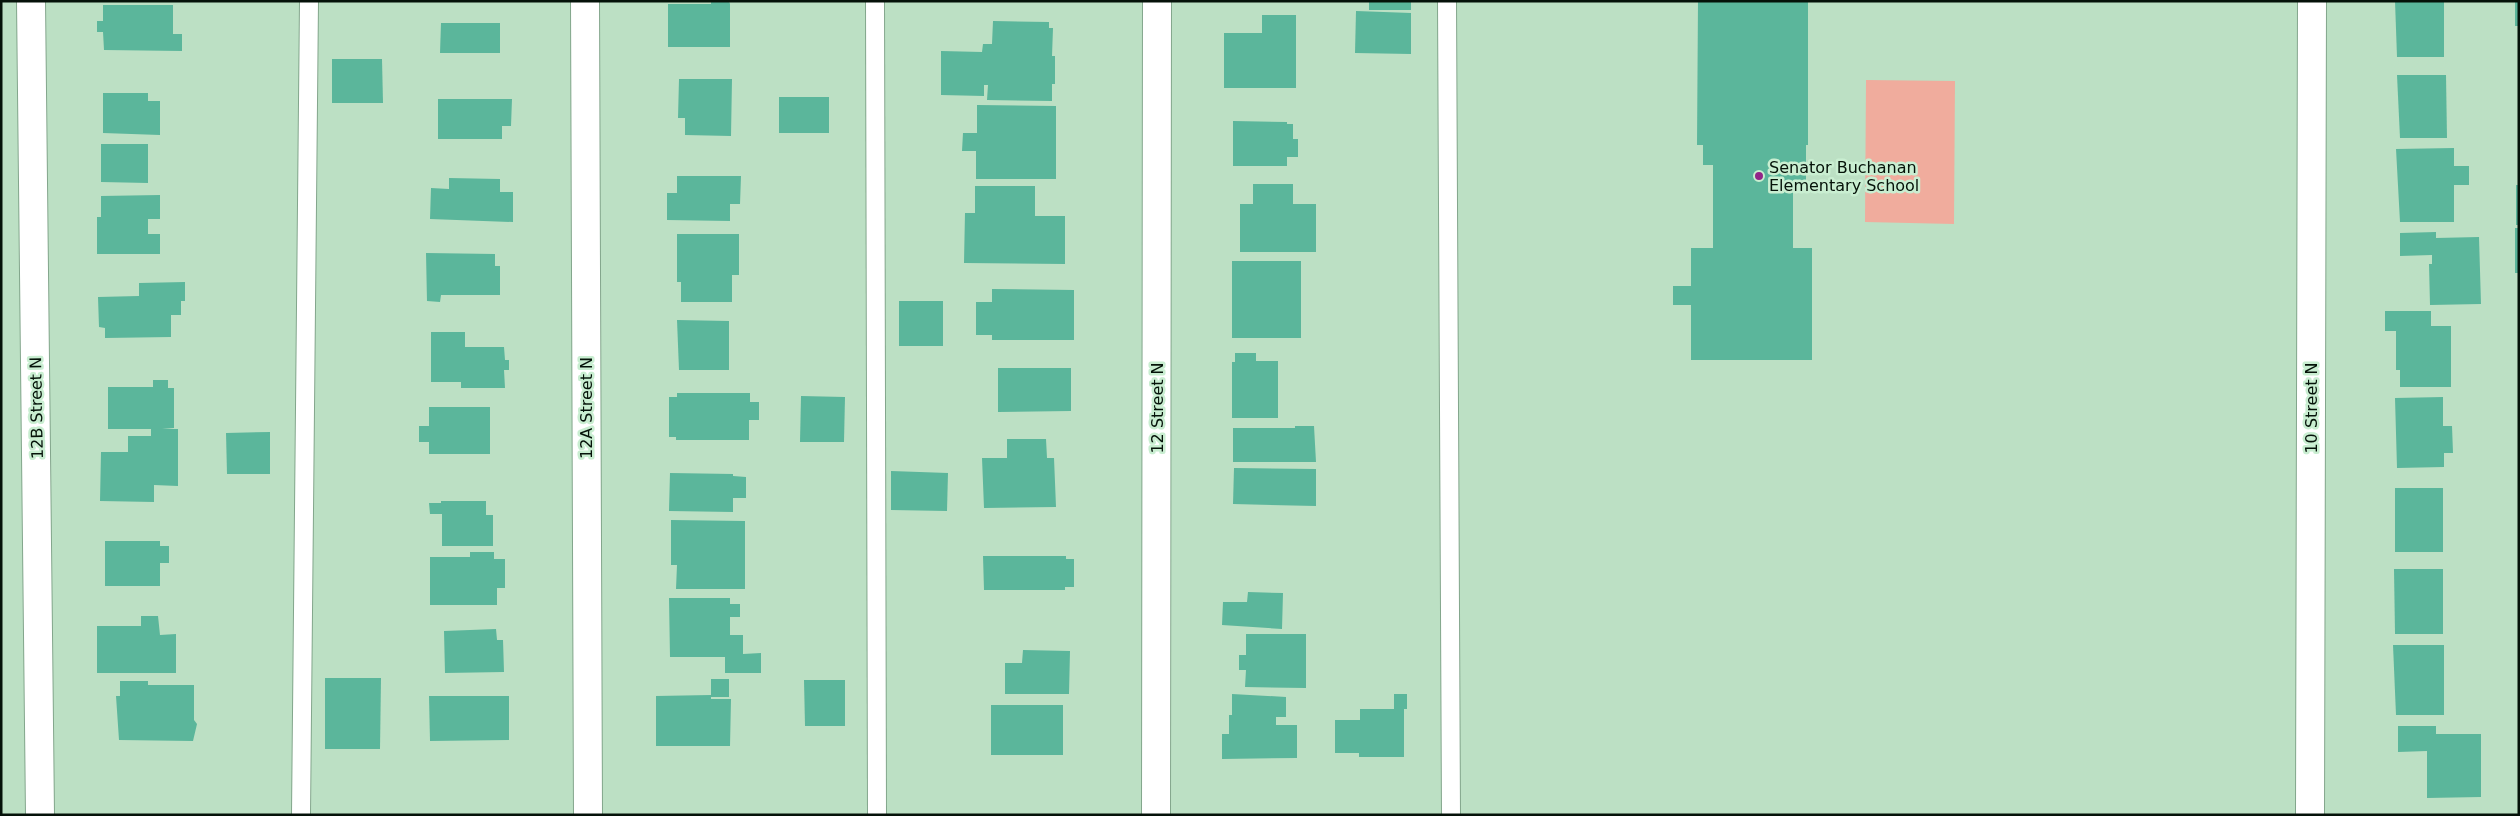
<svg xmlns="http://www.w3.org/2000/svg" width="2520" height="816" viewBox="0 0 2520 816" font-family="'DejaVu Sans',sans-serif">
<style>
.green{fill:#f0ac9d}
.building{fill:#5bb69b}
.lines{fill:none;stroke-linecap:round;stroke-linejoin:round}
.lane-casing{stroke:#83a68c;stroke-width:20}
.street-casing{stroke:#83a68c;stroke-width:30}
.lane{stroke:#fff;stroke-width:18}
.street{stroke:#fff;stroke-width:28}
.poi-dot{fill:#922588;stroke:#c9eed1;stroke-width:2}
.labels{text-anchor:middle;stroke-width:5;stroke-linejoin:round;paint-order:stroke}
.poi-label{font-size:16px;fill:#051209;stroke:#c9eed1;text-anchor:start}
.street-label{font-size:16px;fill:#051209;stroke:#c9eed1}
</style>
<rect width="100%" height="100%" fill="#bce0c4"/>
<polygon class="green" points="1866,80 1955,81 1954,224 1865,222"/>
<g class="building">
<polygon points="711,1 729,1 730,4 730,47 668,47 668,4 711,4"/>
<rect x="1369" y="1" width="42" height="9"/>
<polygon points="1698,1 1808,1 1808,145 1806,145 1806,188 1793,188 1793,248 1812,248 1812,360 1691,360 1691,305 1673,305 1673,286 1691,286 1691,248 1713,248 1713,165 1703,165 1703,145 1697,145"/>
<polygon points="2395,1 2444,1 2444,57 2397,57"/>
<rect x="2515" y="1" width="4" height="25"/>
<polygon points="103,5 173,5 173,34 182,34 182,51 104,50 103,32 97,32 97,21 103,21"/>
<polygon points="1356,11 1411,13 1411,54 1355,53"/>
<polygon points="1262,15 1296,15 1296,88 1224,88 1224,33 1262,33"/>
<polygon points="993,21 1049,22 1049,28 1053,28 1052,56 1055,56 1055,84 1052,84 1052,101 987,100 988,85 984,85 984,96 941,95 941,51 982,52 983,44 992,44"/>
<polygon points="441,23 500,23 500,53 440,53"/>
<polygon points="332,59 382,59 383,103 332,103"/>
<polygon points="2397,75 2446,75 2447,138 2400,138"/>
<polygon points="679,79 732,79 731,136 685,135 685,118 678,118"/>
<polygon points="103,93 148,93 148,101 160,101 160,135 103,133"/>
<rect x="779" y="97" width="50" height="36"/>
<polygon points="438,99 512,99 511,126 502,126 502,139 438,139"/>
<polygon points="977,105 1056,106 1056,179 976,179 976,151 962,151 963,133 977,133"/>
<polygon points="1233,121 1287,122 1287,124 1293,124 1293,139 1298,139 1298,157 1287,157 1287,166 1233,166"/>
<polygon points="101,144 148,144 148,183 101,182"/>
<polygon points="2454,148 2454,166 2469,166 2469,185 2454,185 2454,222 2400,222 2396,149"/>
<polygon points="677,176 741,176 740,204 730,204 730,221 667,220 667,193 677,193"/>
<polygon points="449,178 500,179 500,192 513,192 513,222 430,219 431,188 449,189"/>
<polygon points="1253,184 1293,184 1293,204 1316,204 1316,252 1240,252 1240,204 1253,204"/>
<rect x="2516" y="185" width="3" height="40"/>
<polygon points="975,186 1035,186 1035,216 1065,216 1065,264 964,263 965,213 975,213"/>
<polygon points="160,195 160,219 148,219 148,234 160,234 160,254 97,254 97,217 101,217 101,196"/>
<rect x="2515" y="228" width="4" height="45"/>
<polygon points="2436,232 2436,238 2479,237 2481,304 2430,305 2429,264 2432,264 2432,255 2400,256 2400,233"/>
<polygon points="677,234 739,234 739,275 732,275 732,302 681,302 681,282 677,282"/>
<polygon points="426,253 495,254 495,266 500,266 500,295 441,295 440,302 427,301"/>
<rect x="1232" y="261" width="69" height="77"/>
<polygon points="185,282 185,301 181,301 181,315 171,315 171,337 105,338 105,328 99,327 98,297 139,296 139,283"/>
<polygon points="992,289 1074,290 1074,340 992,340 992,335 976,335 976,302 992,302"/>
<rect x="899" y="301" width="44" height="45"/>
<polygon points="2385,311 2431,311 2431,326 2451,326 2451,387 2400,387 2400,370 2396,370 2396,331 2385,331"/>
<polygon points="677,320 729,321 729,370 679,370"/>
<polygon points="431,332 465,332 465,347 504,347 505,360 509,360 509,370 504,370 505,388 461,388 461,382 431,382"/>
<polygon points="1235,353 1256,353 1256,361 1278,361 1278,418 1232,418 1232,362 1235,362"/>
<polygon points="998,368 1071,368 1071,411 998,412"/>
<polygon points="153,380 168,380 168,388 174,388 174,428 162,429 178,429 178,486 154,485 154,502 100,501 101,452 128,452 128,436 151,436 151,429 108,429 108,387 153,387"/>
<polygon points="677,393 750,393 750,402 759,402 759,420 749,420 749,440 676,440 676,437 669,437 669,397 677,397"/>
<polygon points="801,396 845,397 844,442 800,442"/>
<polygon points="2443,397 2443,426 2452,426 2453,453 2444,453 2444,467 2397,468 2395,398"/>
<polygon points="429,407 490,407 490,454 429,454 429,442 419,442 419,426 429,426"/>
<polygon points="1295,426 1314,426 1316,462 1233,462 1233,428 1295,428"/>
<polygon points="270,432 270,474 227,474 226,433"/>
<polygon points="1007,439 1046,439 1047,458 1054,458 1056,507 984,508 982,458 1007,458"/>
<polygon points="1234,468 1316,469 1316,506 1233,504"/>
<polygon points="891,471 948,473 947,511 891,510"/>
<polygon points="670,473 733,474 733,476 746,477 746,498 733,498 733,512 669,511"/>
<rect x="2395" y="488" width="48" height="64"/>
<polygon points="441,501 486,501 486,515 493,515 493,546 442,546 442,514 430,514 429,503 441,503"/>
<polygon points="671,520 745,521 745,589 676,589 677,565 671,565"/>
<polygon points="105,541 160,541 160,546 169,546 169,563 160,563 160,586 105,586"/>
<polygon points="470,552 494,552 494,559 505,559 505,588 497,588 497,605 430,605 430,557 470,557"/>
<polygon points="983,556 1066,556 1066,559 1074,559 1074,587 1065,587 1065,590 984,590"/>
<polygon points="2394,569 2443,569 2443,634 2395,634"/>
<polygon points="1248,592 1283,593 1282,629 1222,625 1223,602 1247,602"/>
<polygon points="669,598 730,598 730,604 740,604 740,617 730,617 730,635 743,635 743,654 761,653 761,673 725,673 725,657 670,657"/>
<polygon points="141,616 158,616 160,635 176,634 176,673 97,673 97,626 141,626"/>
<polygon points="496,629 497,640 503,640 504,672 445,673 444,631"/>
<polygon points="1246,634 1306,634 1306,688 1245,687 1246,670 1239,670 1239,655 1246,655"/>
<polygon points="2393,645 2444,645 2444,715 2396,715"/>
<polygon points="1023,650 1070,651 1069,694 1005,694 1005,663 1022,663"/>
<polygon points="325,678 381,678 380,749 325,749"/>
<polygon points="711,679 729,679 729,697 711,697 711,699 731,699 730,746 656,746 656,696 711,695"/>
<polygon points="804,680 845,680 845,726 805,726"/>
<polygon points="120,681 148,681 148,685 194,685 194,720 197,724 193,741 119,740 116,696 120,696"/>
<polygon points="1232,694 1286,697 1286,717 1276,717 1276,725 1297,725 1297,758 1222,759 1222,734 1229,734 1229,715 1232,715"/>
<polygon points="1394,694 1407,694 1407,709 1404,709 1404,757 1359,757 1359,753 1335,753 1335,720 1360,720 1360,709 1394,709"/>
<polygon points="429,696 509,696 509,740 430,741"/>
<rect x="991" y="705" width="72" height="50"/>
<polygon points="2398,726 2436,726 2436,734 2481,734 2481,797 2427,798 2427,751 2398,752"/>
</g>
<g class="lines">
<defs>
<g id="lane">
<polyline points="875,1 877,815"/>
<polyline points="1447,1 1451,815"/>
<polyline points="301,815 309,1"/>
</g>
<g id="street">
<polyline points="31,1 40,815"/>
<polyline points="585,1 588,815"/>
<polyline points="1156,815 1157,1"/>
<polyline points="2310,815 2312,1"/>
</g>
</defs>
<use href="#lane" class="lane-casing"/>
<use href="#street" class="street-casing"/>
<use href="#lane" class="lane"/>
<use href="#street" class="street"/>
</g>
<circle class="poi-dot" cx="1759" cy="176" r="5"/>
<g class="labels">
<g class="poi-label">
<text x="1769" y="173">Senator Buchanan<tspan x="1769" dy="18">Elementary School</tspan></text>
</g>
<g class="street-label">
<text transform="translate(36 408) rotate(-91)" y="6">12B Street N</text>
<text transform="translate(586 408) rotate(-90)" y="6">12A Street N</text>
<text transform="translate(1157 408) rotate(-90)" y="6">12 Street N</text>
<text transform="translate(2311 408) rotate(-90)" y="6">10 Street N</text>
</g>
</g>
<rect width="2520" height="816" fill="none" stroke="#051209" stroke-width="5"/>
</svg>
